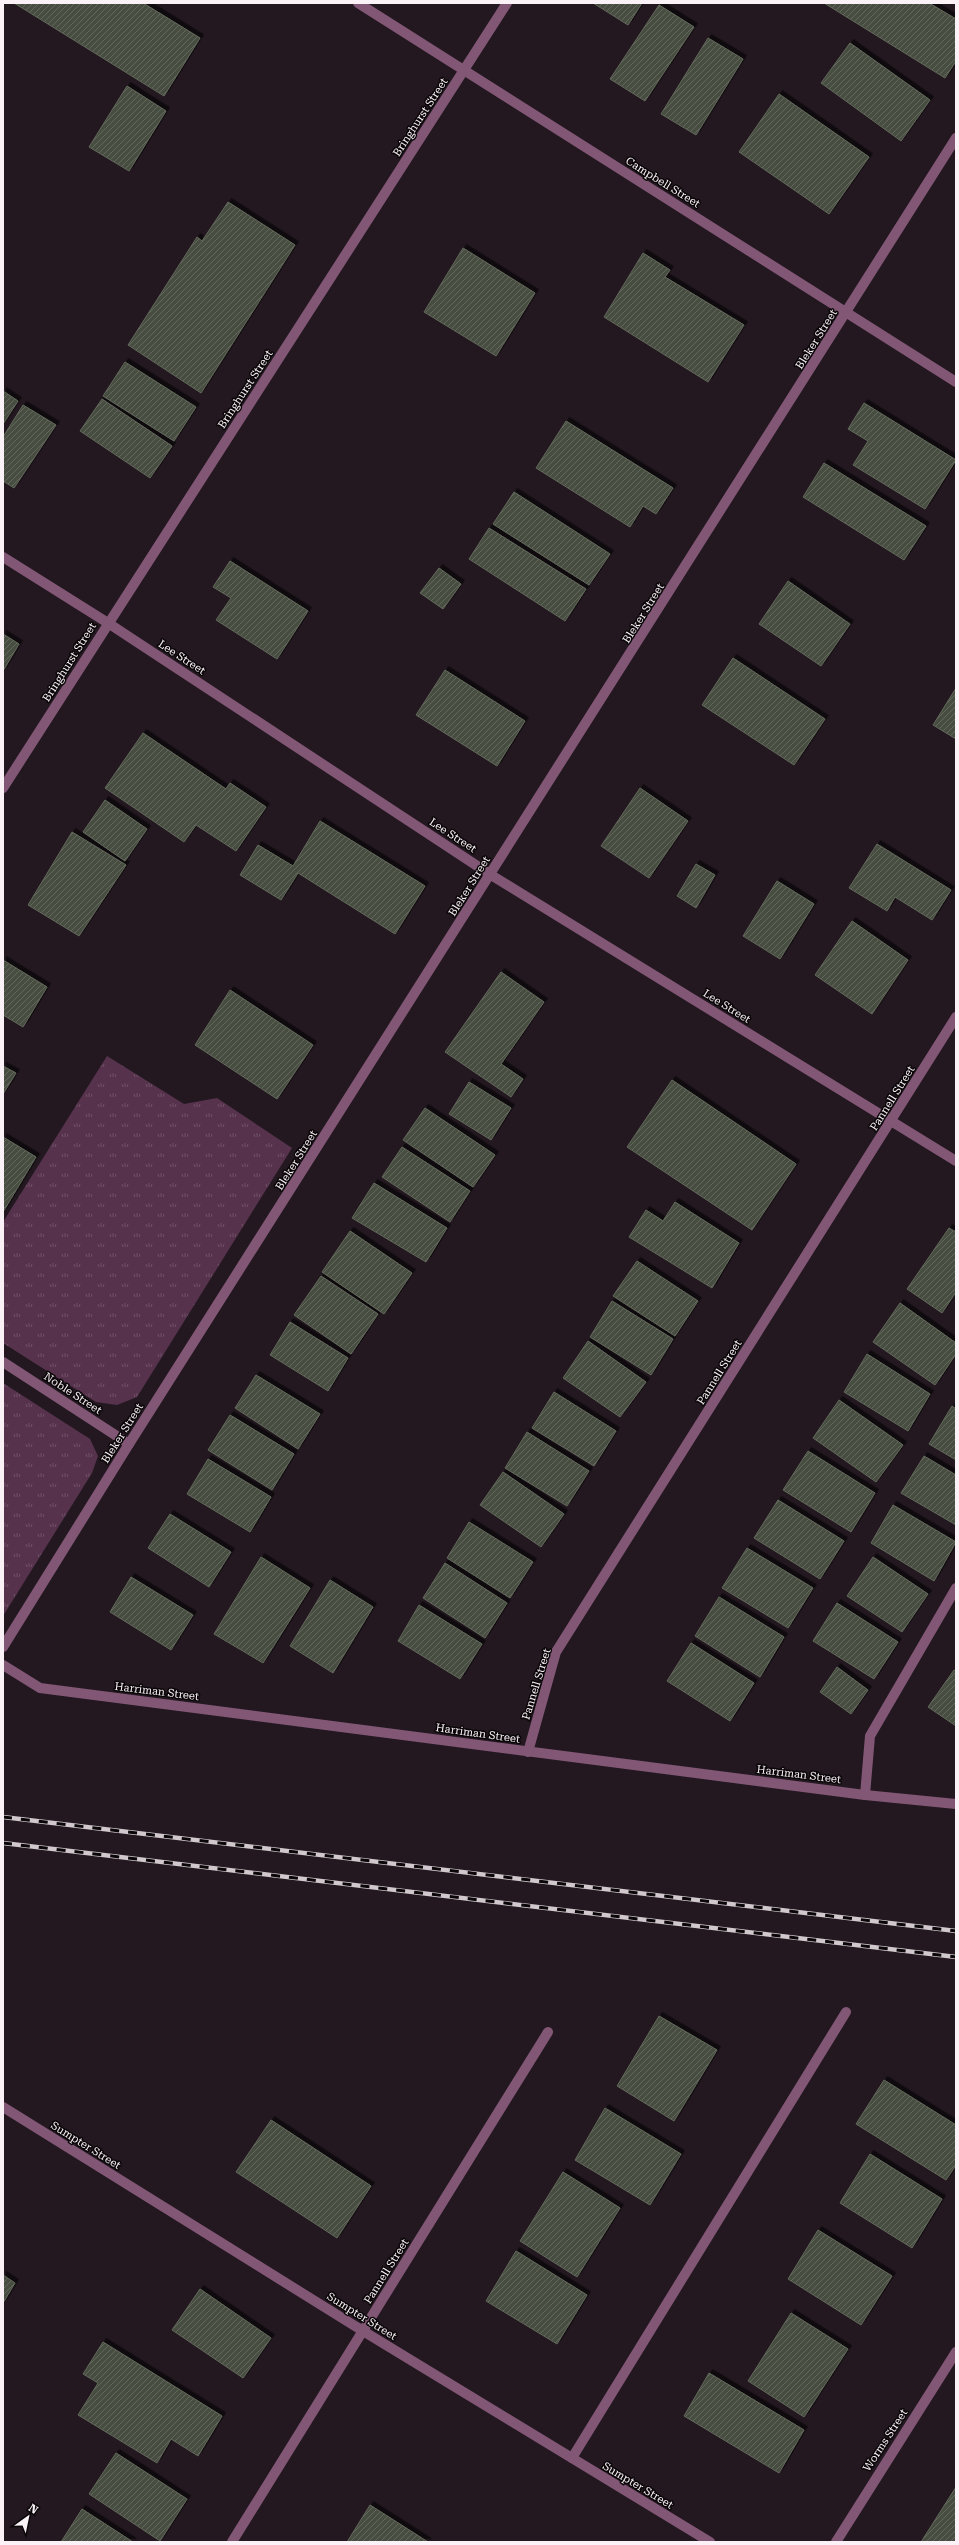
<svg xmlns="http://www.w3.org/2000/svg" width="959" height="2545" viewBox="0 0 959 2545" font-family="'Roboto Serif',serif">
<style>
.grass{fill:url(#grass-tufts)}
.building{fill:url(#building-hatch);stroke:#61685a;filter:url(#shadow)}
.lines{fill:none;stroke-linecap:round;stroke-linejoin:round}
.minor{stroke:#825776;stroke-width:10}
.rail-casing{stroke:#d1c8ce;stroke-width:4.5}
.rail{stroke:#0a0608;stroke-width:3;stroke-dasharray:9;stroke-linecap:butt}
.labels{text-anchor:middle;stroke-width:3;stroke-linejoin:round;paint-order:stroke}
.street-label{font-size:11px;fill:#faf2f7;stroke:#0a0608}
</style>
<defs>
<pattern id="grass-tufts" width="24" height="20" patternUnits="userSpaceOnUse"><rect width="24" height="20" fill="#56324d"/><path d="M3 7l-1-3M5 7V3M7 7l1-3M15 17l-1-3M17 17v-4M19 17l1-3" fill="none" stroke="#6f5067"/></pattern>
<pattern id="building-hatch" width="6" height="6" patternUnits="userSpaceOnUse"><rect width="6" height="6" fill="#474d40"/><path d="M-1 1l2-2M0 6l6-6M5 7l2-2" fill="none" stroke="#62675c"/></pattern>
<filter id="shadow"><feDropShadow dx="3.5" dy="-3.5" stdDeviation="0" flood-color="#0009"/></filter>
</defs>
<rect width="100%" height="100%" fill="#231820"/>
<g class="grass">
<polygon points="107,1056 184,1104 217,1098 292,1148 137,1397 117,1405 96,1402 3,1343 3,1222"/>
<polygon points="3,1383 90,1439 98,1456 92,1473 3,1616"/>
</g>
<g class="building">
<polygon points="14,3 143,3 200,38 164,96"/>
<polygon points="593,3 642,3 628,25"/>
<polygon points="824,3 929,3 956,19 956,61 945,78"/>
<polygon points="659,5 694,27 645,101 610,79"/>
<polygon points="708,38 743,59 696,135 661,114"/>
<polygon points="850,43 930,100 901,141 821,83"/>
<polygon points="127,86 166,111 129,171 89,147"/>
<polygon points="779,94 869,157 829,214 739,152"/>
<polygon points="228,202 295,245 201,393 128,345 197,237 202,241"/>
<polygon points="463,248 535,293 496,356 424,312"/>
<polygon points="643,253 670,270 665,277 744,325 708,382 604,317"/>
<polygon points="125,362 196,407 174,441 103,396"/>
<polygon points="3,391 18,401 3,424"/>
<polygon points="102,399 172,446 150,478 80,431"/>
<polygon points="864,403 956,460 925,509 853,465 868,441 848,429"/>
<polygon points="23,405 56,425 14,488 3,481 3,437"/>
<polygon points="566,421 673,488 656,514 643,506 630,527 536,468"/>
<polygon points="824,463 926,526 904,560 803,497"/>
<polygon points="514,492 610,554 589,585 493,524"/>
<polygon points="489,528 586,589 565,621 469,559"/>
<polygon points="230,561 308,611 277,659 216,620 231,598 213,587"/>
<polygon points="439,568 461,584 443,609 420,593"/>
<polygon points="788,581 850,624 821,666 759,624"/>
<polygon points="3,634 19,644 3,671"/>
<polygon points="733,658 825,719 794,765 702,705"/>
<polygon points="445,670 525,721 497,766 416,715"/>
<polygon points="956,688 956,739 933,725"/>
<polygon points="143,733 226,789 230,783 266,807 236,851 196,825 184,842 105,788"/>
<polygon points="640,788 688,821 649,878 601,846"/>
<polygon points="105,800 147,829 125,861 83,832"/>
<polygon points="320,821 425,886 395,934 298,873 281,900 240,875 258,845 293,866"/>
<polygon points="72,832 126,865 79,936 28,905"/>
<polygon points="877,844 951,890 932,920 895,897 887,911 849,888"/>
<polygon points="696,864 715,875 696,908 677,896"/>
<polygon points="777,881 814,904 780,959 743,936"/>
<polygon points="852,921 908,960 872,1014 815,975"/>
<polygon points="3,960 47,987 23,1027 3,1015"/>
<polygon points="501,972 544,1002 501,1064 523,1079 511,1097 445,1052"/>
<polygon points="230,990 313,1045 277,1099 195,1045"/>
<polygon points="3,1066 16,1073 3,1094"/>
<polygon points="672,1080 796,1164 752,1230 627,1147"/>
<polygon points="469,1082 511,1108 491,1140 449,1114"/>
<polygon points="425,1108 495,1155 473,1187 403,1140"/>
<polygon points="3,1137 36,1157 3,1212"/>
<polygon points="402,1147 470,1191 450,1222 382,1177"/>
<polygon points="374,1183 447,1228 426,1262 352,1218"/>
<polygon points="675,1202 739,1243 712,1288 629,1237 646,1210 663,1221"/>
<polygon points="949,1228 956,1232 956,1292 942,1313 907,1289"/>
<polygon points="350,1231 412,1273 384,1314 322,1272"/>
<polygon points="637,1261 698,1301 675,1336 613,1296"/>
<polygon points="321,1276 378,1314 351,1354 294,1315"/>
<polygon points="612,1301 673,1339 651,1375 590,1337"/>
<polygon points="900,1303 956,1343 956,1354 935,1385 873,1342"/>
<polygon points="290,1322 348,1358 328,1391 270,1355"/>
<polygon points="588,1341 646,1382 620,1417 563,1378"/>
<polygon points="867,1354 930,1394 908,1431 844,1392"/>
<polygon points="256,1375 320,1414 298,1449 235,1408"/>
<polygon points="554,1392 616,1431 594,1466 532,1428"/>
<polygon points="839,1400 903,1445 876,1482 813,1438"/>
<polygon points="952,1406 956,1409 956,1460 929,1444"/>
<polygon points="230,1415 294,1454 272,1490 208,1450"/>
<polygon points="527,1432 589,1471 567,1506 505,1468"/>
<polygon points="808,1451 875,1493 851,1532 783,1490"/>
<polygon points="924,1456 956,1475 956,1525 901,1493"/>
<polygon points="208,1459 271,1497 250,1532 187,1494"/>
<polygon points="503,1472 564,1514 541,1547 480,1505"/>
<polygon points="778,1500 844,1541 820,1579 754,1538"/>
<polygon points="893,1505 956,1542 934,1581 871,1543"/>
<polygon points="170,1514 231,1552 209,1587 148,1548"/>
<polygon points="469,1522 533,1562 510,1598 447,1558"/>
<polygon points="747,1548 813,1588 788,1628 722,1588"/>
<polygon points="261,1557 310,1588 263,1663 214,1634"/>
<polygon points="873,1557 928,1594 902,1632 847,1596"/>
<polygon points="445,1563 507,1603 485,1638 423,1598"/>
<polygon points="131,1577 193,1615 171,1650 110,1612"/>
<polygon points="330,1580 373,1607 333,1673 290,1646"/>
<polygon points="719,1597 784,1637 760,1677 695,1636"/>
<polygon points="837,1603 898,1642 874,1679 813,1641"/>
<polygon points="419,1605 482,1644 460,1679 398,1641"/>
<polygon points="691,1643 754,1683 730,1721 667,1681"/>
<polygon points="837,1667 868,1690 851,1714 820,1692"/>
<polygon points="954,1670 956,1671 956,1726 928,1707"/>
<polygon points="659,2016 717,2050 674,2121 617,2086"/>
<polygon points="884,2080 956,2125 956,2165 946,2180 856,2124"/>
<polygon points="605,2108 681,2154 650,2205 575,2160"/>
<polygon points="271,2120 371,2186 337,2238 236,2172"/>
<polygon points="870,2154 942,2199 912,2248 840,2203"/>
<polygon points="563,2172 620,2208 577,2277 520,2241"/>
<polygon points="818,2230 892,2276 861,2325 788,2279"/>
<polygon points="516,2251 587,2295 557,2344 486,2301"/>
<polygon points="3,2275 15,2283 3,2303"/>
<polygon points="200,2289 271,2338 243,2378 172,2330"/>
<polygon points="791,2313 848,2349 804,2417 748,2381"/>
<polygon points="103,2342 222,2416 198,2456 171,2439 157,2463 78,2415 98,2383 83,2374"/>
<polygon points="709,2373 804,2430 779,2473 684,2416"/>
<polygon points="116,2453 187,2499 160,2541 89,2494"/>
<polygon points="956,2487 956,2542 921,2542"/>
<polygon points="370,2505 428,2542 347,2542"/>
<polygon points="82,2509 133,2542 61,2542"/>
</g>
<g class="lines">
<g class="minor">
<polyline points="358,3 956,382"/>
<polyline points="3,557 108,623 491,875 956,1161"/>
<polyline points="3,788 507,3"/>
<polyline points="3,1362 129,1444"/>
<polyline points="3,1647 129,1444 956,138"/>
<polyline points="3,1665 40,1688 865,1795 956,1804"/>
<polyline points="528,1752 556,1652 956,1017"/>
<polyline points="865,1795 870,1736 956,1588"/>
<polyline points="3,2107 363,2331 710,2542"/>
<polyline points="572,2458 846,2012"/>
<polyline points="232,2542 548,2032"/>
<polyline points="836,2542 956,2352"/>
</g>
<defs>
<g id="rail">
<polyline points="3,1817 956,1931"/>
<polyline points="3,1843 956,1957"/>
</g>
</defs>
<use href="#rail" class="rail-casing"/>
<use href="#rail" class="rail"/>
</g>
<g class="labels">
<g class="street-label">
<text transform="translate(420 117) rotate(-57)" y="4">Bringhurst Street</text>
<text transform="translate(663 182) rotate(32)" y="4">Campbell Street</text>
<text transform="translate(816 339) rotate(-58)" y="4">Bleker Street</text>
<text transform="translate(245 389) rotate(-57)" y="4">Bringhurst Street</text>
<text transform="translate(643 613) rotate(-58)" y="4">Bleker Street</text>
<text transform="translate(182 657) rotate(33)" y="4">Lee Street</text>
<text transform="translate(69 662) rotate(-58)" y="4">Bringhurst Street</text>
<text transform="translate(453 835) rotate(33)" y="4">Lee Street</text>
<text transform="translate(469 886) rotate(-58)" y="4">Bleker Street</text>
<text transform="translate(727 1006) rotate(32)" y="4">Lee Street</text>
<text transform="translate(892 1098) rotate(-58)" y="4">Pannell Street</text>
<text transform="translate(296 1160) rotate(-58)" y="4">Bleker Street</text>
<text transform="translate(719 1372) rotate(-58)" y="4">Pannell Street</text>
<text transform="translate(73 1393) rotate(33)" y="4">Noble Street</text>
<text transform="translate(122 1433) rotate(-58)" y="4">Bleker Street</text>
<text transform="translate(536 1684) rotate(-73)" y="4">Pannell Street</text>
<text transform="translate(157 1691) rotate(7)" y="4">Harriman Street</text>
<text transform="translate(478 1733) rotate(8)" y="4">Harriman Street</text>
<text transform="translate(799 1774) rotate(7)" y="4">Harriman Street</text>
<text transform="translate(86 2145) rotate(32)" y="4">Sumpter Street</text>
<text transform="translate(386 2271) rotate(-58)" y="4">Pannell Street</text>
<text transform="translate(362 2316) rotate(32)" y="4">Sumpter Street</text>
<text transform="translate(885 2440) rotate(-57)" y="4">Worms Street</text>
<text transform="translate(638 2485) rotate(31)" y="4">Sumpter Street</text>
</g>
</g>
<rect width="959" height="2545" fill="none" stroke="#faf2f7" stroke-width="8"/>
<g transform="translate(28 2517) rotate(33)" stroke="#0a0608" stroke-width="3" paint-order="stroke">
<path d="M0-3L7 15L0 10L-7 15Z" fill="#faf2f7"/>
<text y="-6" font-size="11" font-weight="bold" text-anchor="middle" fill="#faf2f7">N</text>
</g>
</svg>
